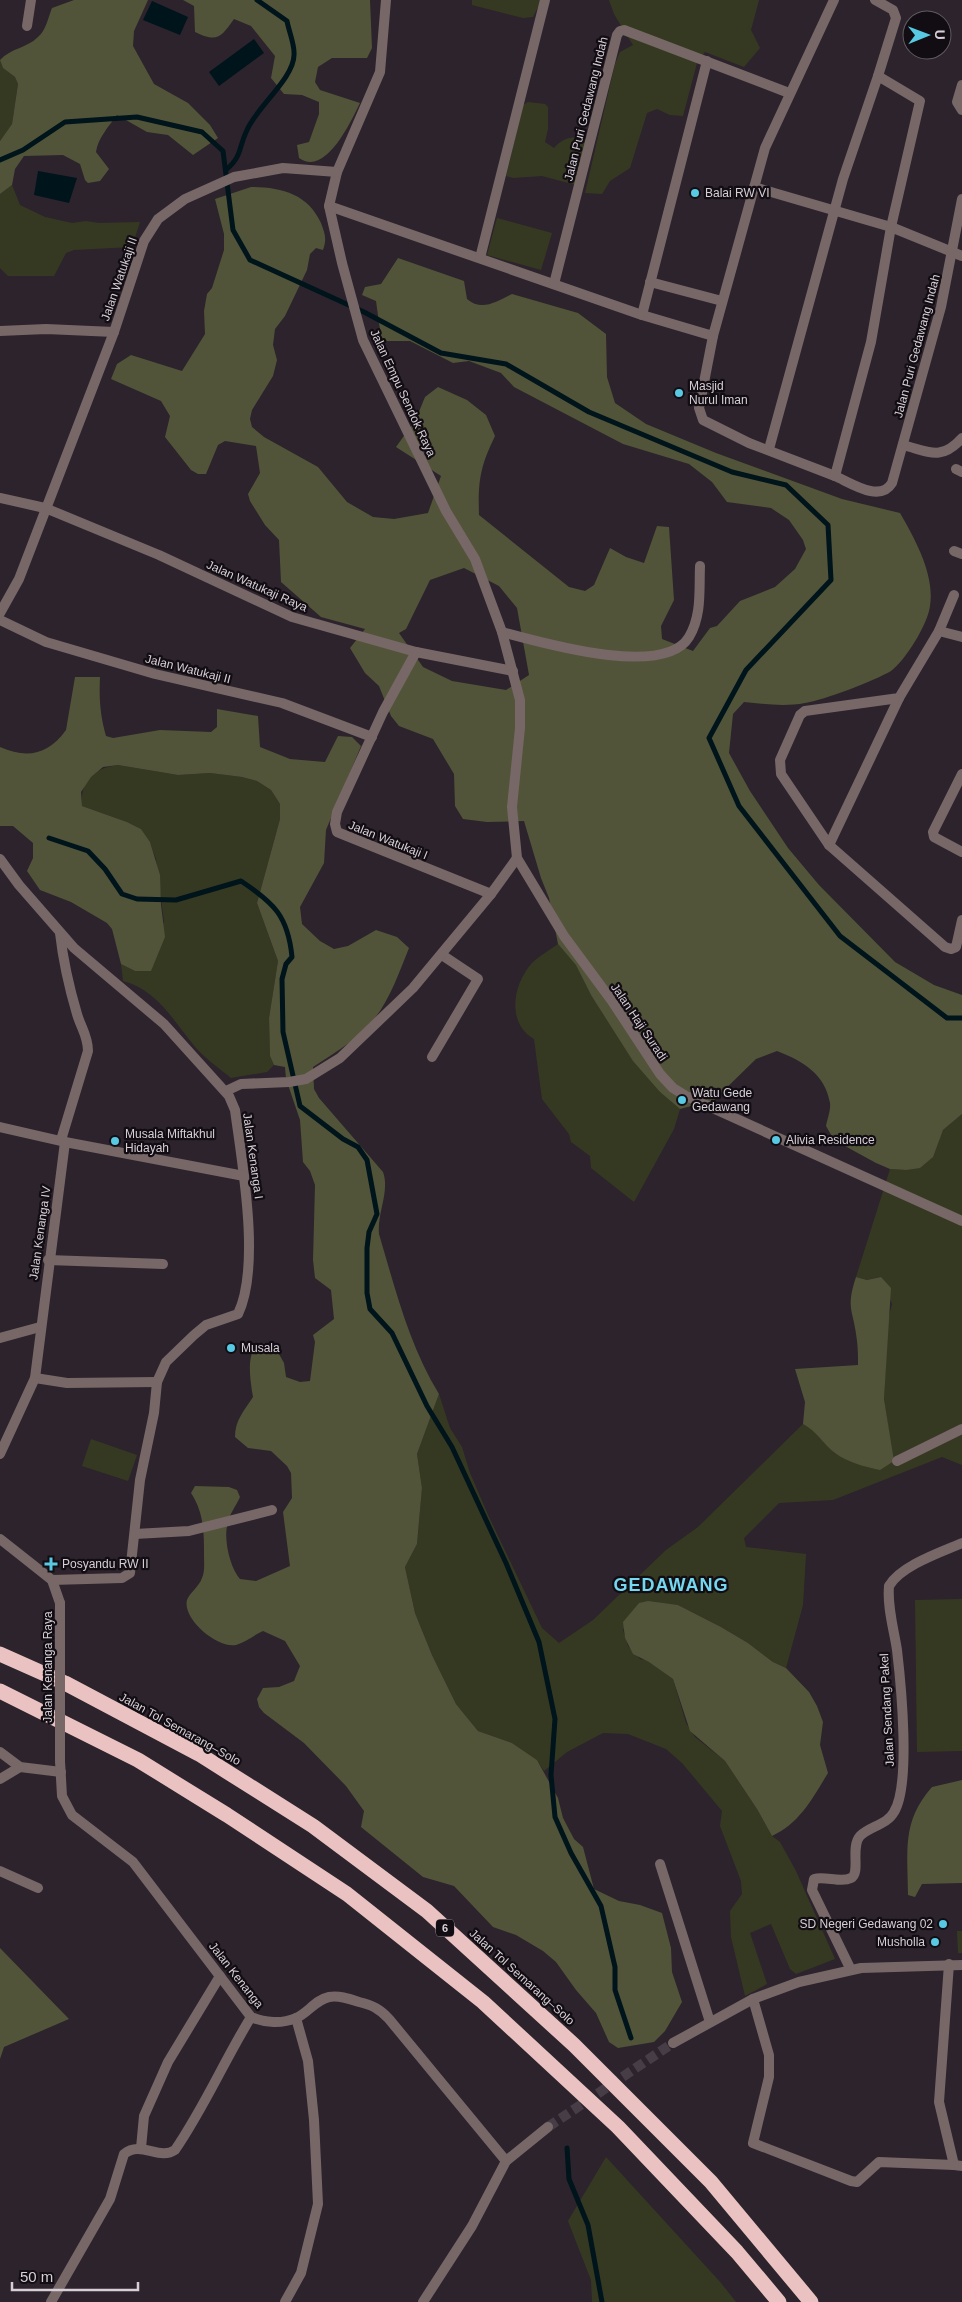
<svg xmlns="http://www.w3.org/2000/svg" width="962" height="2302" viewBox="0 0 962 2302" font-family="Helvetica,sans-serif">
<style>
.green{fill:#363922}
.forest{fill:#515438;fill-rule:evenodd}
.water{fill:#00141b}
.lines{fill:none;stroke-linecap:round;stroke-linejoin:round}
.stream{stroke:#00141b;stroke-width:5}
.tertiary-tunnel{stroke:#463d46;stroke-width:10;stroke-dasharray:10 5;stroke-linecap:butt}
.minor{stroke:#776767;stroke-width:10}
.tertiary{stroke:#776767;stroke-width:10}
.motorway{stroke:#e9c2c1;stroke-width:15}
.tertiary-bridge{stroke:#776767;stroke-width:10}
.poi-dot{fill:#58c9e3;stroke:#120d12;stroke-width:2}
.labels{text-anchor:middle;stroke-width:4.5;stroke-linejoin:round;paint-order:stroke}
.shield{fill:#120d12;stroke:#9b959b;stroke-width:1}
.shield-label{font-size:11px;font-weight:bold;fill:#d6cfd6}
.street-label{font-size:12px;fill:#d6cfd6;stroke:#120d12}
.poi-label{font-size:12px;fill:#d6cfd6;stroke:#120d12;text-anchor:start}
.district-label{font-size:18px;font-weight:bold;letter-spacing:1px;fill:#73d8f0;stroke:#120d12}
</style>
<rect width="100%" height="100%" fill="#2c232c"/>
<g class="green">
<polygon points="472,0 542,0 533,17 523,18 472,5"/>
<polygon points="609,0 759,0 751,30 760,48 744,67 705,52 697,63 683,116 670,115 657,109 647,113 630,168 610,181 602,194 585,193 615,64 620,52 633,45 614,14"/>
<polygon points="0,60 3,68 15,77 18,84 12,124 0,141"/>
<path d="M528,102L545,104L548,107V129L545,142L554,148C562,138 575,134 587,140L576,185L542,176L513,178L506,176L523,105Z"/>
<polygon points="12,185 20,205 45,217 72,223 86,221 99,223 140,222 132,247 74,250 66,253 54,276 8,276 0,268 0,194"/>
<polygon points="497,218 552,233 541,270 487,255"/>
<path d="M118,765L178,775L210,773L242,777L257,781L271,790L280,804V819L257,903L278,961L269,1018L270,1056L274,1065L267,1072L231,1078C219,1068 206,1059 196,1048C174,1022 158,990 123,981L121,964L135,971L164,922L156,859L150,843L141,829L127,822L82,806C80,781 94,768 118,765Z"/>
<path d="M558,944L576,964L591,995L660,1092L680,1109L674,1129L634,1202L591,1168L590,1156L571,1142L569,1134L542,1099L534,1039C506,1023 513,984 532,963C539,956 550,950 558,944Z"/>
<polygon points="962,1114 962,1465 942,1457 833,1500 779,1503 744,1538 746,1547 806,1554 803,1605 786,1668 773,1662 748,1643 721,1627 678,1605 639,1603 623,1630 628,1646 640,1659 649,1661 673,1679 686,1723 695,1737 725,1761 757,1809 772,1836 780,1842 796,1871 835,1959 796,1974 790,1969 771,1924 750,1933 767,1984 745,1996 731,1937 730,1911 742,1894 741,1881 720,1826 722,1811 682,1763 666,1749 628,1734 603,1733 567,1752 544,1771 537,1760 512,1743 478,1731 456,1704 432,1655 415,1613 405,1567 417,1544 422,1488 417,1454 439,1394 450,1428 462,1447 470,1473 489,1517 542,1628 559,1643 593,1620 666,1550 698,1527 803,1424 813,1429 835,1453 893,1461 884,1399 888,1320 892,1304 881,1277 867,1280 856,1277 890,1169 906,1170 937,1143 943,1130"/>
<polygon points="91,1439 137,1455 128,1481 82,1466"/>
<polygon points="962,1599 962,1751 917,1752 915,1600"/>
<polygon points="957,1931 962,1931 962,1953 958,1953"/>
<polygon points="606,2157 721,2283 736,2302 592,2302 591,2280 568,2221"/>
</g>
<g class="forest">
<path d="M74,0H148L134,31L133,46L154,84L188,103L210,125L218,138L193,155L168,135L147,132L117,115C109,126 98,138 96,152L109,169L100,181L88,183L85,180L80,164L63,155L24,156L15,169L12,185L0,194V141L12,124L18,84L15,77L3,68L0,60C11,48 27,48 38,37C46,30 48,18 52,8Z"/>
<path d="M183,0H370L372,48L367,58H332L318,67L315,82L320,90L360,103C351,121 326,177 299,158L297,145L309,142L319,114V102L302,95L284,94L271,78L275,56L251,26L234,19C221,37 218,43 195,32L194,6Z"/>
<path d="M251,187C281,187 308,194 321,223C325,234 327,239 323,250L316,248L310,254L307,270L285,316L275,329L273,345L277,360L273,376L252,410L250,419L252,427L264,437L318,467L347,502L373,517L394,519L428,513L441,476L396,447L416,419L425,397L438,387L467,400L486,415L495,436C480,467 478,481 479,515L569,587L585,591L594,585L610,548L626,557L644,563L657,526L669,527L674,600L661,626L662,639L693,651L710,628L717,626L740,601L775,587L795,569L806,549L803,540L789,520L771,508L727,502L712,482L689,464L623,444L514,387L501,373L469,361L453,363L410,341H387L381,337L376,301L362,295L365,287L381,284L398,258L464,281L467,299C482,312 497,301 512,294L578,313L606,334L607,377L615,403L646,424L716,453L842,499L900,513C915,539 935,575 930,606C928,624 905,661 891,671C874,681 824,700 805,703C785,707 763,704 744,702L733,714L729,753L750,791L788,848L819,885L895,962L934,985L962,995V1114L943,1130L933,1157L920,1168L906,1170L890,1169L876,1163L834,1140L826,1126C827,1120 831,1110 830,1103C825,1074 803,1061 777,1051L756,1059L714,1100L680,1109L660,1092L633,1061L591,995L576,965L558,944L549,898L541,878L524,821L487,822L463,819L455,806L454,774L433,739L399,726L391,716L379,686L365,673L350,648L365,629L321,617L281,582L279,540L265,525L250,501L248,494L260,473L256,446L225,441L218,445L206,474H198L191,470L165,437L170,416L161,401L111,379L117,364L131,355L182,371L205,334L204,311L207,294L212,288L224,250V234L215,199ZM464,568L499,586L517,608L529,675L506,690L452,681L423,667L399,633L406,629L430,580Z"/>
<path d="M75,677H100C99,698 100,715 106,736L113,738L160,730L211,732L217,727V709L258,716L260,747L290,759L325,762L338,736L352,737L361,746L326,830L324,863L300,907L302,924L320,941L334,949L348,946L376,930L397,937L409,948C398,975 388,1006 367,1027C352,1043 331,1055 313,1067L314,1089L319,1098L383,1172C390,1191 377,1213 379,1234C395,1288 409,1345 439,1394L417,1454L422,1488L417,1544L405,1567L415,1613L432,1655L456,1704L478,1731L512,1743L537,1760L558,1798L563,1818L574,1839L583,1847L594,1889L619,1901L640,1905L662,1913L671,1948L672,1972L682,2002L665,2031L654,2042L618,2048L609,2042L596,2013L576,1990L556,1962L543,1951L516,1935L493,1927L454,1886L423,1877L361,1827L364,1811L346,1786L304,1743L264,1713L259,1707L257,1699L263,1688L279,1687L294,1681L300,1666L285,1641L263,1631C254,1635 246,1642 236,1645C218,1649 182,1619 187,1600C190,1592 199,1587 202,1578C205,1572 204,1563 204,1555C204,1532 204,1513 191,1493L195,1486L229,1487L237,1490L240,1497C236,1506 228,1516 227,1526C224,1541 230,1568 240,1579L256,1581L290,1566L283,1512L292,1498L291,1473L287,1466L271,1451L248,1448L235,1437C235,1420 244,1411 253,1397C250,1379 242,1334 274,1345L284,1363L286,1377L300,1382L310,1381L315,1342L313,1335L334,1319L331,1290L315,1278L313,1260L315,1185L310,1171L303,1162L300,1120L286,1079L285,1067L274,1065L270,1056L269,1018L278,961L257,903L280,819V804L271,790L257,781L242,777L210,773L178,775L118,765L103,767L91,777L81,792L82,806L127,822L141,829L150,842L160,875L161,905L165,937L151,971H135L121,964L112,929L107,923L71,902L40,890L27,871L33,858V843L13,826H0V747C27,759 48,755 66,730Z"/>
<path d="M856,1277L867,1280L881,1277L891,1288L884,1399L894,1461L880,1470C865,1467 847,1462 835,1453C823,1444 817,1431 803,1424L805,1402L795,1369L858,1365C858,1357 858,1349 857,1341C854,1310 845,1310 856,1277Z"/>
<path d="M648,1601L678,1605L721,1627L748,1643L773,1662L786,1668L809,1692L817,1706L823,1722L820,1745L828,1773C812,1799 800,1823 772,1836L757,1809L725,1761L690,1731L673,1679L649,1662L633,1654L625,1638L623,1622L639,1603Z"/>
<path d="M962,1780V1883L922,1884L915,1897L908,1895C908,1851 901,1822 932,1787Z"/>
<polygon points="0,1948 69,2019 4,2047 0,2059"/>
</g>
<g class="water">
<polygon points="152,1 188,17 180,35 143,20"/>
<polygon points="254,39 264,53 219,86 209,72"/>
<polygon points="38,171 77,178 69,203 34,195"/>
</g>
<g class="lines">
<g class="stream">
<polyline points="0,160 23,150 65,122 137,117 202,132 223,151 233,230 250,260 364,312 441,353 506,364 589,412 732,472 786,485 828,525 831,580 746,670 709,738 739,806 840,936 947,1018 962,1018"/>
<path d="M226,170C243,155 238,148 247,130C256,108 294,78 294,55C295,45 289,32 287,21L257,0"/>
<path d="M49,838L88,851L105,869L122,894L137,899L176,900L241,881C274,903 288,916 292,957L286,964L282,979L283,1032L300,1106L343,1139L358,1147L367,1160L377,1214L369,1232L367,1248V1293L370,1309L392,1333L427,1406L452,1447L506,1563L539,1642L555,1719L551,1775L555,1817L571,1853L601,1906L615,1967V1990L631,2038"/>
<polyline points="567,2148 569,2179 588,2225 602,2302"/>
</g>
<polyline class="tertiary-tunnel" points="548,2127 673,2043"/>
<g class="minor">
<polyline points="875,0 893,10 896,18 878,76"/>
<polyline points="27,26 31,0"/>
<polyline points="962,85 957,102 962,110"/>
<polyline points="754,187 891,227 962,256"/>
<polyline points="329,206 642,315 713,336 765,148 834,0"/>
<polyline points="480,258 545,0"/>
<polyline points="650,282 722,301"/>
<polyline points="554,284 617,35 620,31 624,30 789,93"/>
<polyline points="642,315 707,61"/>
<polyline points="0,331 46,329 114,332"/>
<polyline points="713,336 699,408 703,420 749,443 835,476"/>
<path d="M903,445C930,452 941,461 962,438"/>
<path d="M769,449L843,179L878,76L920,101L891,227L871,342L835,476C851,483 880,503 892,483L941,307L962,199"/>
<polyline points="956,469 962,472"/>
<polyline points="0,498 45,508 159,555 292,617 416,652 513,671"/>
<polyline points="954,551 962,554"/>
<polyline points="954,595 939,631 899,698 805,711 800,715 780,760 781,774 829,845 945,947 951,949 956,947 962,920"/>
<polyline points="0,620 46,642 155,674 282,703 372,737"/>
<polyline points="939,631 962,637"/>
<path d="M502,632C540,642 664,679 689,637C702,615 699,590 700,566"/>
<polyline points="416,652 383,712 337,812 335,824 337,832 491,894 517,858"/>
<polyline points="962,774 933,832 934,837 962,852"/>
<polyline points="829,845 899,698"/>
<path d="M0,859L19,885L74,948L164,1024L229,1096L235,1110C242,1163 261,1266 238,1314L206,1325L194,1335L166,1362L157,1382L154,1413L140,1480L130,1573L122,1578L52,1580"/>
<path d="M60,933C63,960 69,987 77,1014C81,1028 88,1036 88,1051L61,1140"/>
<polyline points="432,1057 478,979 442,955"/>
<polyline points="226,1091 241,1084 289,1082 306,1079 340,1058 413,988 491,894"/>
<polyline points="0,1127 65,1142 244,1176"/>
<polyline points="48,1260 163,1264"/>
<polyline points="0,1338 40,1327"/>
<polyline points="35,1378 67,1383 157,1382"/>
<polyline points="0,1454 35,1378 65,1142"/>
<polyline points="897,1461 962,1429"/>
<polyline points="135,1534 189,1531 272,1510"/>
<polyline points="0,1752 20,1767 61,1772"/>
<polyline points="0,1779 20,1767"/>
<polyline points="660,1864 710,2022"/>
<polyline points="0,1871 38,1888"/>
<polyline points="949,1964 939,2102 954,2165 962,2166"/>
<path d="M851,1970L812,1890L814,1879C825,1876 841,1883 851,1878C861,1873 850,1847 860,1836C870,1826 887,1825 894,1812C911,1785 901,1684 897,1650C894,1630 887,1607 889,1586C900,1566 941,1552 962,1543"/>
<polyline points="753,1999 769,2055 769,2077 753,2143 851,2181 857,2182 879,2162 954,2165"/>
<polyline points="141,2148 144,2116 168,2062 220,1976"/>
<path d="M51,2302L110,2199L124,2154C141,2140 159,2161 175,2150C204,2108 224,2061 251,2017"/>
<polyline points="285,2302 301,2273 318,2204 314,2120 308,2061 296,2018"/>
<polyline points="423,2302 472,2226 506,2161"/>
</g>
<g class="tertiary">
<polyline points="386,0 380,72 337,172 329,206 342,263 363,340 446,511 475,559 502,632 520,700 520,728 512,807 517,858 564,936 612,1001 660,1074 673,1088 686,1096 962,1221"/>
<polyline points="0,613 19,579 114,332 144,241 158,219 185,199 234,177 283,168 337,172"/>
<polyline points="0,1539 52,1580 60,1603"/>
<path d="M60,1761L62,1796L72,1815L133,1862L251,2017C265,2023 282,2024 296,2018C308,2013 315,2000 329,1997C339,1995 350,1999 359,2002C372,2005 380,2009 389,2019L506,2161L548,2127"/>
<polyline points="673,2043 753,1999 799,1982 861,1968 962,1965"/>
</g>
<g class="motorway">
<polyline points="0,1654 65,1683 199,1754 313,1826 427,1911 574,2045 711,2182 811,2302"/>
<polyline points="0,1691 138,1760 227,1815 347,1894 483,2002 618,2127 737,2252 779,2302"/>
</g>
<polyline class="tertiary-bridge" points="60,1761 60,1603"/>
</g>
<g class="poi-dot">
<circle cx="695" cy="193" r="5"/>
<circle cx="679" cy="393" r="5"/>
<circle cx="682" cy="1100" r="5"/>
<circle cx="776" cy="1140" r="5"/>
<circle cx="115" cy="1141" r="5"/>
<circle cx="231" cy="1348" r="5"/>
<path d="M48.5 1556.5h5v5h5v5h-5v5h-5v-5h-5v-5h5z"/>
<circle cx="943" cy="1924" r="5"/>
<circle cx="935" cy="1942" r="5"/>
</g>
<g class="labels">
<rect class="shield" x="436" y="1919.5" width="18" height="17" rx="4"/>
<g class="shield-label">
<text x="445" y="1932">6</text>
</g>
<g class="street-label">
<text transform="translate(586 109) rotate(-76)" y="4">Jalan Puri Gedawang Indah</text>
<text transform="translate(119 279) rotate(-71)" y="4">Jalan Watukaji II</text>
<text transform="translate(917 346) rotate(-75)" y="4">Jalan Puri Gedawang Indah</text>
<text transform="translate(403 393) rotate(65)" y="4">Jalan Empu Sendok Raya</text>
<text transform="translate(257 586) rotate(24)" y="4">Jalan Watukaji Raya</text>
<text transform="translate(188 669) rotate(14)" y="4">Jalan Watukaji II</text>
<text transform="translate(388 840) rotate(22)" y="4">Jalan Watukaji I</text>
<text transform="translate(639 1022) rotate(56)" y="4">Jalan Haji Suradi</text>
<text transform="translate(253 1156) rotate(82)" y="4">Jalan Kenanga I</text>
<text transform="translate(40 1233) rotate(-82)" y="4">Jalan Kenanga IV</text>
<text transform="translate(48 1667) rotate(-90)" y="4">Jalan Kenanga Raya</text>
<text transform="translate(887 1710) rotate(-93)" y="4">Jalan Sendang Pakel</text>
<text transform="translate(180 1729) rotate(29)" y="4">Jalan Tol Semarang–Solo</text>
<text transform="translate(236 1975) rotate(52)" y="4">Jalan Kenanga</text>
<text transform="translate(522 1977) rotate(42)" y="4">Jalan Tol Semarang–Solo</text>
</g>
<g class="poi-label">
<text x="705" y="197">Balai RW VI</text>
<text x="689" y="390">Masjid<tspan x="689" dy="14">Nurul Iman</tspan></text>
<text x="692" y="1097">Watu Gede<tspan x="692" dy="14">Gedawang</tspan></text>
<text x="125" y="1138">Musala Miftakhul<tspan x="125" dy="14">Hidayah</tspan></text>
<text x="786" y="1144">Alivia Residence</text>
<text x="241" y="1352">Musala</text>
<text x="62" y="1568">Posyandu RW II</text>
<text x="933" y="1928" text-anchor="end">SD Negeri Gedawang 02</text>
<text x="925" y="1946" text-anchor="end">Musholla</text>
</g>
<g class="district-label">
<text x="671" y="1591">GEDAWANG</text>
</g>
</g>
<g transform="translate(927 35) rotate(89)"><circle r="24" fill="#120d12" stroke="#605b60"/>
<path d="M0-4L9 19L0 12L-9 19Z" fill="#58c9e3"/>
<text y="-8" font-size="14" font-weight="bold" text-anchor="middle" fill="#d6cfd6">U</text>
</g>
<path d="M12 2282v8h126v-8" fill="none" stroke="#d6cfd6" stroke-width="2.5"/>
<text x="20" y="2282" font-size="15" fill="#d6cfd6" stroke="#120d12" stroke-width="4" paint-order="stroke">50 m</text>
</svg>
